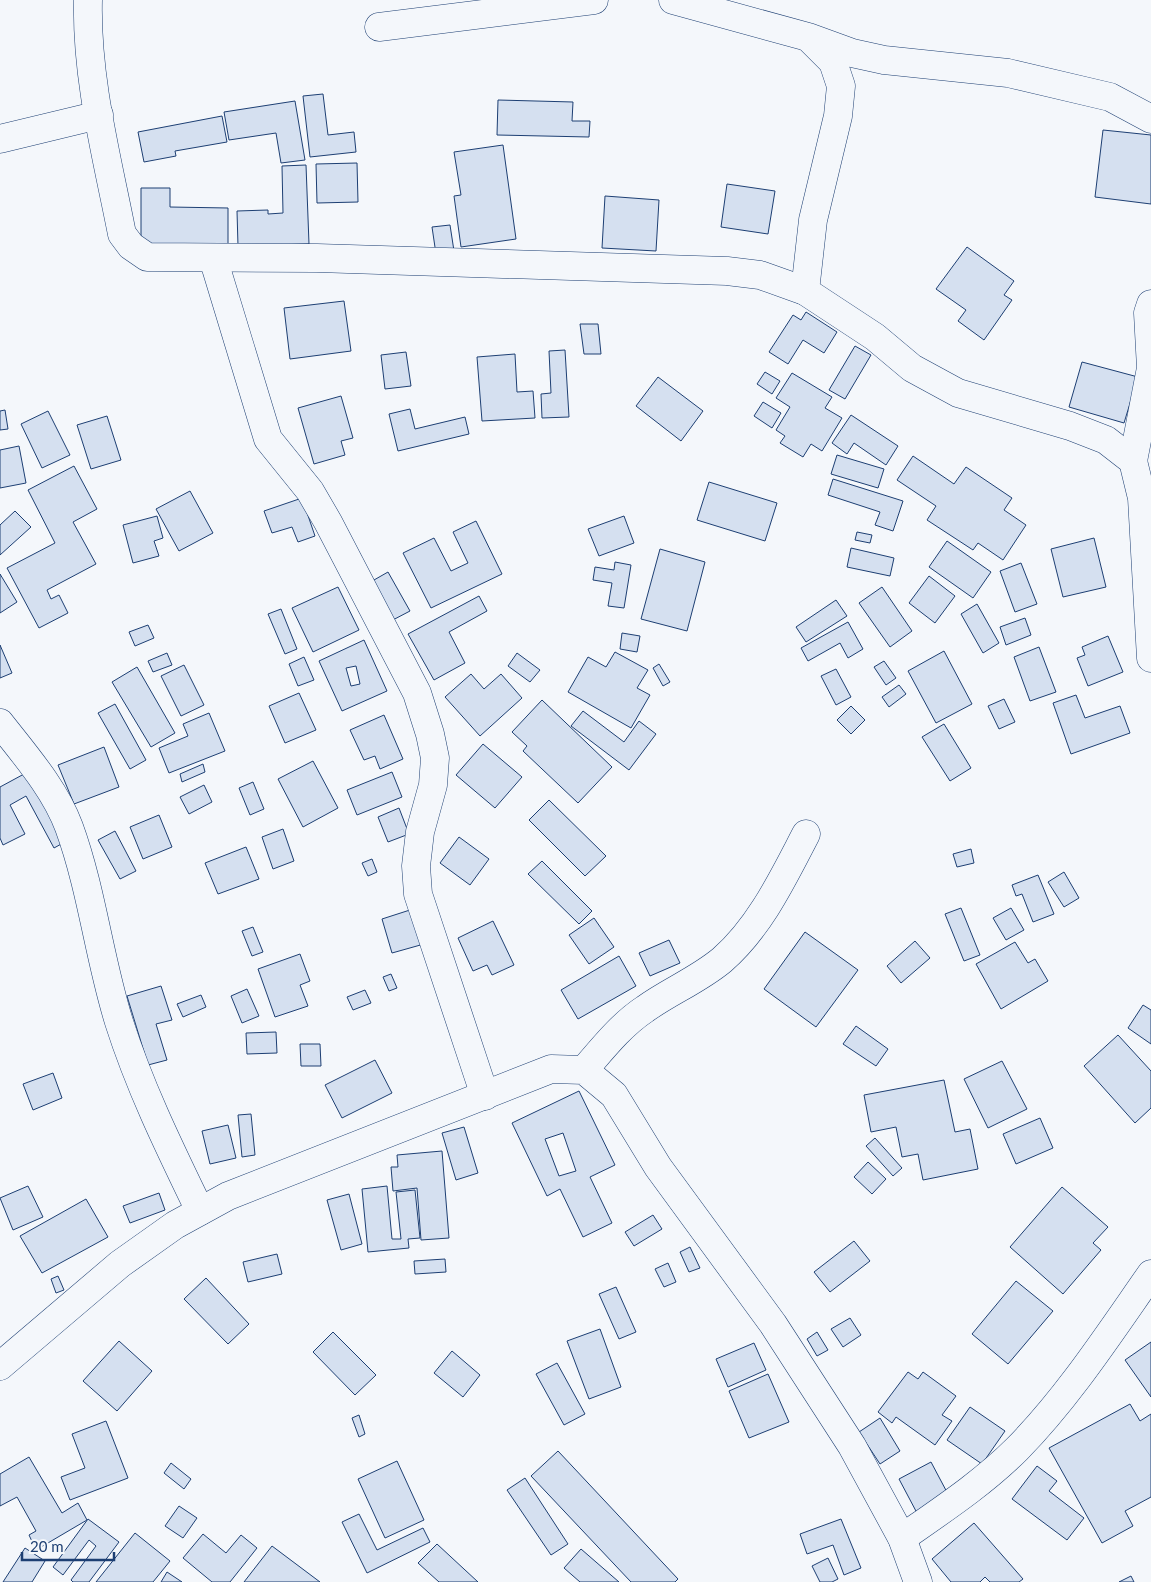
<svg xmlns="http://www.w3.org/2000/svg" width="1151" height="1582" viewBox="0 0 1151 1582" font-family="Lato,sans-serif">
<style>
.building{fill:#d5e0f0;stroke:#1d3f73;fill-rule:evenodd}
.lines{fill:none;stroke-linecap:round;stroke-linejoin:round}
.street-casing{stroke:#1d3f73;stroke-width:29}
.street{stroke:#f4f7fb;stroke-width:28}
</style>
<rect width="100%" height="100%" fill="#f4f7fb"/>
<g class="building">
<polygon points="323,94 328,135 354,132 356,152 310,157 303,96"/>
<polygon points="498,100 573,102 572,121 590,121 589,137 497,135"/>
<polygon points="295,101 305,160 281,163 276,133 229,140 224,112"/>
<polygon points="222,116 227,142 175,151 176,156 144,162 138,132"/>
<polygon points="1103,130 1151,135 1151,204 1095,197"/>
<polygon points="503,145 516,239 461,247 454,196 461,195 454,152"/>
<polygon points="357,163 358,202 317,203 316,164"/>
<polygon points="306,165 309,244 238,246 237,211 268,210 268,214 283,213 282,166"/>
<polygon points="727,184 775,191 768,234 721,227"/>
<polygon points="141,188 170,188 170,207 228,208 228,245 141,244"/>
<polygon points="605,196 659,200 656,251 602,248"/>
<polygon points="450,225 454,251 436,254 432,227"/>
<polygon points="967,247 1014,281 1004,295 1012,300 984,340 958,321 966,310 936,289"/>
<polygon points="344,301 351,351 290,359 284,308"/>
<polygon points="806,312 837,332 824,353 803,340 788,364 769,352 793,315 801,320"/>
<polygon points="580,324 598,324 601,354 584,354"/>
<polygon points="855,346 871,355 845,399 829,390"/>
<polygon points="565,350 569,417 542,418 541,394 551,393 549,351"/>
<polygon points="406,352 411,386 385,389 381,355"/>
<polygon points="515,354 517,392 533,391 535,418 482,421 477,357"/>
<polygon points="1082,362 1138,377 1124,423 1069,407"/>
<polygon points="765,372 780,381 772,394 757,384"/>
<polygon points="792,373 832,397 825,408 842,418 822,451 811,444 803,457 780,443 785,436 776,430 790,407 776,398"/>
<polygon points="658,377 703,411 681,441 636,406"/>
<polygon points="341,396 353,438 341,441 345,455 314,464 298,408"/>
<polygon points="763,402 781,413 772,428 754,416"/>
<polygon points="410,409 415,429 465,417 469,434 398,451 389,414"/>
<polygon points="5,410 8,429 0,430 0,411"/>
<polygon points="48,411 70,455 42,468 21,424"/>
<polygon points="851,415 898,446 886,465 854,443 847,454 832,443"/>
<polygon points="107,416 121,460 91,469 77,425"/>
<polygon points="19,446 26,483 0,488 0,450"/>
<polygon points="837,455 884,469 878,488 831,474"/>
<polygon points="913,456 954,484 966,467 1012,498 1004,510 1026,525 1003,560 978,543 973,550 927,520 936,506 897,480"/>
<polygon points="74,466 97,509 73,522 96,564 47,590 51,599 59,595 68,613 39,628 7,568 55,543 28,490"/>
<polygon points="833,479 903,501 893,531 875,525 880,512 828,495"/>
<polygon points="709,482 777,503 765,541 697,520"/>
<polygon points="190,491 213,533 179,551 156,509"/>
<polygon points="302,498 315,536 298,542 292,527 272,533 264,511"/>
<polygon points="15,511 31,527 0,555 0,525"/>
<polygon points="157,516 163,538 154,541 159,556 133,563 123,525"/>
<polygon points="624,516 634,543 599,556 588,529"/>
<polygon points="476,521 502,574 431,608 403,553 434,538 451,571 468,563 453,532"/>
<polygon points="857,532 872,535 870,543 855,540"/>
<polygon points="1094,538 1106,587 1063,597 1051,549"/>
<polygon points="947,541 991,572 973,598 929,567"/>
<polygon points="851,548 894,558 890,576 847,567"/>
<polygon points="660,549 705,562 687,631 641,619"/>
<polygon points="615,562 631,565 624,608 608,606 612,583 593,580 595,567 614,570"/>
<polygon points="1021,563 1037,604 1015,612 1000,571"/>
<polygon points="388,572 410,611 389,622 367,584"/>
<polygon points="0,574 17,602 0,613"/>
<polygon points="929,576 955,596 935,623 909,603"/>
<polygon points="338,587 359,630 313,652 292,608"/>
<polygon points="882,587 912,631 890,647 859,603"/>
<polygon points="479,596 487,611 449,632 465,663 434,680 408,634"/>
<polygon points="836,600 847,616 806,642 796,627"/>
<polygon points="977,604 999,643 983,653 961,614"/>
<polygon points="281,609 297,649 285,654 268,614"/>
<polygon points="1025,618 1031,635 1006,645 1000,627"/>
<polygon points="848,622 863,649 848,658 840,643 808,661 801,648"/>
<polygon points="148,625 154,638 135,646 129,632"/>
<polygon points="622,633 640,636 637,652 620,649"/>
<polygon points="1108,636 1123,672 1088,686 1077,658 1085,655 1082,647"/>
<path d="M364,640L387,691L342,711L319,661ZM356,666L360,684L351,686L346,668Z"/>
<polygon points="0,645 12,673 0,678"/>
<polygon points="1039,647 1056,692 1030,701 1014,657"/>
<polygon points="944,651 972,704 936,723 908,671"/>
<polygon points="615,652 648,670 637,688 650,695 631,728 568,692 588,657 606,667"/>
<polygon points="167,653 172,665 153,672 148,661"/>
<polygon points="517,653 540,670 530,682 508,666"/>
<polygon points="304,657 314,680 298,686 289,664"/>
<polygon points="884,661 896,678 886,685 874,667"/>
<polygon points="659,664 670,682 663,686 653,668"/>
<polygon points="184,665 204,705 181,716 161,676"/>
<polygon points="137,667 175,733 151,747 112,682"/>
<polygon points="836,669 851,697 836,705 821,676"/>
<polygon points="471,674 484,689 501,674 522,698 480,736 445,697"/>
<polygon points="899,685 906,694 889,707 882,697"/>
<polygon points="299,693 316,730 285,743 269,706"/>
<polygon points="1076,695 1085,718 1120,706 1130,733 1071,754 1053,703"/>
<polygon points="1004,699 1015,722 999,729 988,706"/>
<polygon points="542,700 612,767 578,803 523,751 527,746 512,732"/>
<polygon points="115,704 146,760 130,769 98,713"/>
<polygon points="851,706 865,720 851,734 837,720"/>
<polygon points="583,711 624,742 639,721 656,734 629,770 571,726"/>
<polygon points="209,713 225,751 169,773 159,748 188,736 183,724"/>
<polygon points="384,715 403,759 380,769 375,756 364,760 350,730"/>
<polygon points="944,724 971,768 950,781 922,737"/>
<polygon points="483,744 522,777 495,808 456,775"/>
<polygon points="104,747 119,787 74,804 58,765"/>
<polygon points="313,761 338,808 303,827 278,779"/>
<polygon points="203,764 205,772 182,782 180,774"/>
<polygon points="37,767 74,837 54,848 26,796 10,805 25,834 3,845 0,838 0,787"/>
<polygon points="392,772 402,797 357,815 347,790"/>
<polygon points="253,782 264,809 250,815 239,788"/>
<polygon points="204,785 212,802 189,814 180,797"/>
<polygon points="549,800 606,856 585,876 529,820"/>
<polygon points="399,808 409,834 388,842 378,817"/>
<polygon points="159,815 172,847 143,859 130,827"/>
<polygon points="283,829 294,861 273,869 262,837"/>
<polygon points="115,831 136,871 120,879 98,840"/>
<polygon points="459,837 489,859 470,885 440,863"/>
<polygon points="246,847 259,879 218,894 205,863"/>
<polygon points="971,849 974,863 957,867 953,854"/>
<polygon points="372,859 377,872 368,876 362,863"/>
<polygon points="542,861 592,911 579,924 528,874"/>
<polygon points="1064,872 1079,898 1064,907 1048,882"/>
<polygon points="1038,875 1054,914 1033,922 1022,894 1016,896 1012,885"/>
<polygon points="961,908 980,955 964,961 945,914"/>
<polygon points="1011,908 1024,930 1006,940 993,918"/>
<polygon points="413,909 424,944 392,953 382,919"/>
<polygon points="594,918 614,947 589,964 569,935"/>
<polygon points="493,921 514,965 492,975 487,965 473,971 458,938"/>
<polygon points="253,927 263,952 252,956 242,931"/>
<polygon points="805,932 858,970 816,1027 764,989"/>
<polygon points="669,940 680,963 650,976 639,953"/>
<polygon points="915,941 930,958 901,983 887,966"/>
<polygon points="1015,942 1028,963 1035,959 1048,981 1001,1009 976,964"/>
<polygon points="300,954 310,981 300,985 308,1006 275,1017 258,969"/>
<polygon points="619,956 636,986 578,1019 561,990"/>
<polygon points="391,974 397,988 389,991 383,977"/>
<polygon points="161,986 172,1020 156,1024 167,1060 148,1065 127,996"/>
<polygon points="247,989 259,1016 242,1023 231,996"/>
<polygon points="365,990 371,1003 353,1010 347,997"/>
<polygon points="201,995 206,1007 183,1017 177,1004"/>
<polygon points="1143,1005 1151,1010 1151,1044 1128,1028"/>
<polygon points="856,1026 888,1049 876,1066 843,1044"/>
<polygon points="276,1032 277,1053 247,1054 246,1033"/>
<polygon points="1118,1035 1151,1071 1151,1108 1135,1123 1084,1066"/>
<polygon points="300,1044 320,1044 321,1066 301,1066"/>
<polygon points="375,1060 392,1093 342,1118 325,1085"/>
<polygon points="1002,1061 1027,1109 988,1128 964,1079"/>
<polygon points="53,1073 62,1098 33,1110 23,1084"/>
<polygon points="944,1080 955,1132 970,1129 978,1169 923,1180 918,1154 902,1157 896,1127 871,1132 864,1095"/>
<path d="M579,1091L615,1165L590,1177L612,1223L583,1237L560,1189L547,1196L512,1123ZM563,1133L576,1171L559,1176L545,1139Z"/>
<polygon points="251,1114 255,1155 242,1157 238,1115"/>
<polygon points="1040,1118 1053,1148 1016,1164 1003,1134"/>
<polygon points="228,1125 236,1158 210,1164 202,1131"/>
<polygon points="464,1127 478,1173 456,1180 442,1133"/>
<polygon points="875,1138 902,1168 893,1176 866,1146"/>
<polygon points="442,1151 449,1238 421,1240 417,1188 393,1191 391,1167 398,1167 397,1155"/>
<polygon points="868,1162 886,1179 872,1194 854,1177"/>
<polygon points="28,1186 43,1217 13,1230 0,1198"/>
<polygon points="387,1186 392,1239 401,1239 396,1192 415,1190 420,1238 408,1239 409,1248 368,1252 362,1189"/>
<polygon points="1062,1187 1108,1227 1093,1243 1101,1250 1063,1294 1010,1247"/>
<polygon points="159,1193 165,1210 130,1223 123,1206"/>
<polygon points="349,1194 362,1244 341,1250 327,1200"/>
<polygon points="86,1199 108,1237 42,1273 20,1236"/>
<polygon points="653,1215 662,1229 634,1246 625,1232"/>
<polygon points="854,1241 870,1261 830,1292 814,1272"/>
<polygon points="690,1247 700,1268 689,1272 680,1252"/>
<polygon points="277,1254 282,1274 248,1282 243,1262"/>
<polygon points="445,1259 446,1272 415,1274 414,1261"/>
<polygon points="668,1263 676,1282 664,1287 655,1269"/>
<polygon points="58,1276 64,1290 56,1293 51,1279"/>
<polygon points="206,1278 249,1324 228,1344 184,1299"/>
<polygon points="1016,1281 1053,1311 1008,1364 972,1334"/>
<polygon points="616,1287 636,1332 619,1339 599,1294"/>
<polygon points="850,1318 861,1335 843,1347 831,1329"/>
<polygon points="600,1329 621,1387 589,1399 567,1341"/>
<polygon points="333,1332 376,1375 355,1395 313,1352"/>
<polygon points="817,1332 828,1350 817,1356 807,1339"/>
<polygon points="119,1341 152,1371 117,1411 83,1381"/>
<polygon points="1151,1342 1151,1397 1125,1360"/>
<polygon points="754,1343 766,1370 728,1387 716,1359"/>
<polygon points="452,1351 480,1375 463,1397 434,1373"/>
<polygon points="557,1363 585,1414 564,1425 536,1374"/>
<polygon points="908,1372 918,1379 923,1372 956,1396 942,1415 952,1421 935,1445 896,1417 892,1423 878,1412"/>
<polygon points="768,1374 789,1422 749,1438 729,1391"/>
<polygon points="1130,1404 1140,1421 1151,1414 1151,1497 1125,1511 1133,1526 1102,1543 1049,1448"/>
<polygon points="970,1407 1005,1431 982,1464 947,1440"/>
<polygon points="359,1415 365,1434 359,1437 352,1418"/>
<polygon points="880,1418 900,1451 880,1464 859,1432"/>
<polygon points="106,1421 128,1478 70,1500 61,1477 85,1468 72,1434"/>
<polygon points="558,1451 678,1579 675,1582 631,1582 531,1476"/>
<polygon points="29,1457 62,1513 78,1503 87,1520 36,1550 29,1535 36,1531 17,1497 0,1506 0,1474"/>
<polygon points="397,1461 424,1520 385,1538 358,1479"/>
<polygon points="931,1462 949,1496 917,1513 899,1479"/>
<polygon points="171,1463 191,1479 184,1489 164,1473"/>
<polygon points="1037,1466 1057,1481 1049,1491 1084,1518 1067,1540 1012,1499"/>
<polygon points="525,1478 568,1544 551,1555 507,1490"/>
<polygon points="179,1506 197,1518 183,1538 165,1526"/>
<polygon points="359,1514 377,1550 423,1528 430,1542 367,1573 342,1522"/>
<polygon points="88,1519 119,1542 89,1582 73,1582 71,1580 96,1546 89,1540 63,1575 53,1567"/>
<polygon points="841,1519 861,1568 844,1575 833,1545 807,1554 800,1534"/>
<polygon points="974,1523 1023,1579 1019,1582 990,1582 985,1577 980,1582 951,1582 932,1559"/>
<polygon points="135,1533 170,1561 153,1582 96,1582"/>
<polygon points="203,1534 226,1553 241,1535 257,1548 230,1582 212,1582 183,1558"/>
<polygon points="437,1544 478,1582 439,1582 418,1563"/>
<polygon points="272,1546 320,1582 244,1582"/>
<polygon points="25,1548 45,1561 32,1582 3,1582"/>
<polygon points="581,1549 619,1582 580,1582 564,1568"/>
<polygon points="828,1558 838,1579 832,1582 820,1582 812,1566"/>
<polygon points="167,1572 182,1582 161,1582"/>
<polygon points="1131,1576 1134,1582 1119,1582"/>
</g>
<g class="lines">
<defs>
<g id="street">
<path d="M88,0C86,79 107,157 122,234L131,246L147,257L317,258L727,271L760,275L805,291L875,337L912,368L958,393L1070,426L1106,440L1133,461L1142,498L1151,658"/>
<polyline points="673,0 808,37 852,53 884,60 1008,73 1110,97 1151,119"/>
<polyline points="379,27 594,0"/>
<polyline points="0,139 99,115"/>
<polyline points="213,258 268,439 310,491 328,522 417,693 430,734 435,758 433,785 420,832 416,866 418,894 485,1096"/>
<polyline points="805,291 813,220 838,116 841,86 833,62 811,40"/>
<polyline points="1133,461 1151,368 1148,313 1151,304"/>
<path d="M0,723C25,755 55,789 69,827C92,890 99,958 119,1022C140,1088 170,1149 200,1211"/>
<path d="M584,1070C603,1048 621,1025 645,1009C670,991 698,980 722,960C760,927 783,878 806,834"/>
<polyline points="0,1366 120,1264 175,1225 228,1196 551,1069 584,1070 614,1095 658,1167 773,1324 852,1446 902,1538 918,1582"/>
<path d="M902,1538C942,1510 983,1483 1017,1449C1068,1397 1109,1334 1151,1274"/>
</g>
</defs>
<use href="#street" class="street-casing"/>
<use href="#street" class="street"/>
</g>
<path d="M22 1552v8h92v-8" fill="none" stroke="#1d3f73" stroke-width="2.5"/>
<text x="30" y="1552" font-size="15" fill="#1d3f73" stroke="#f4f7fb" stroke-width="4" paint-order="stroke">20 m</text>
</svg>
